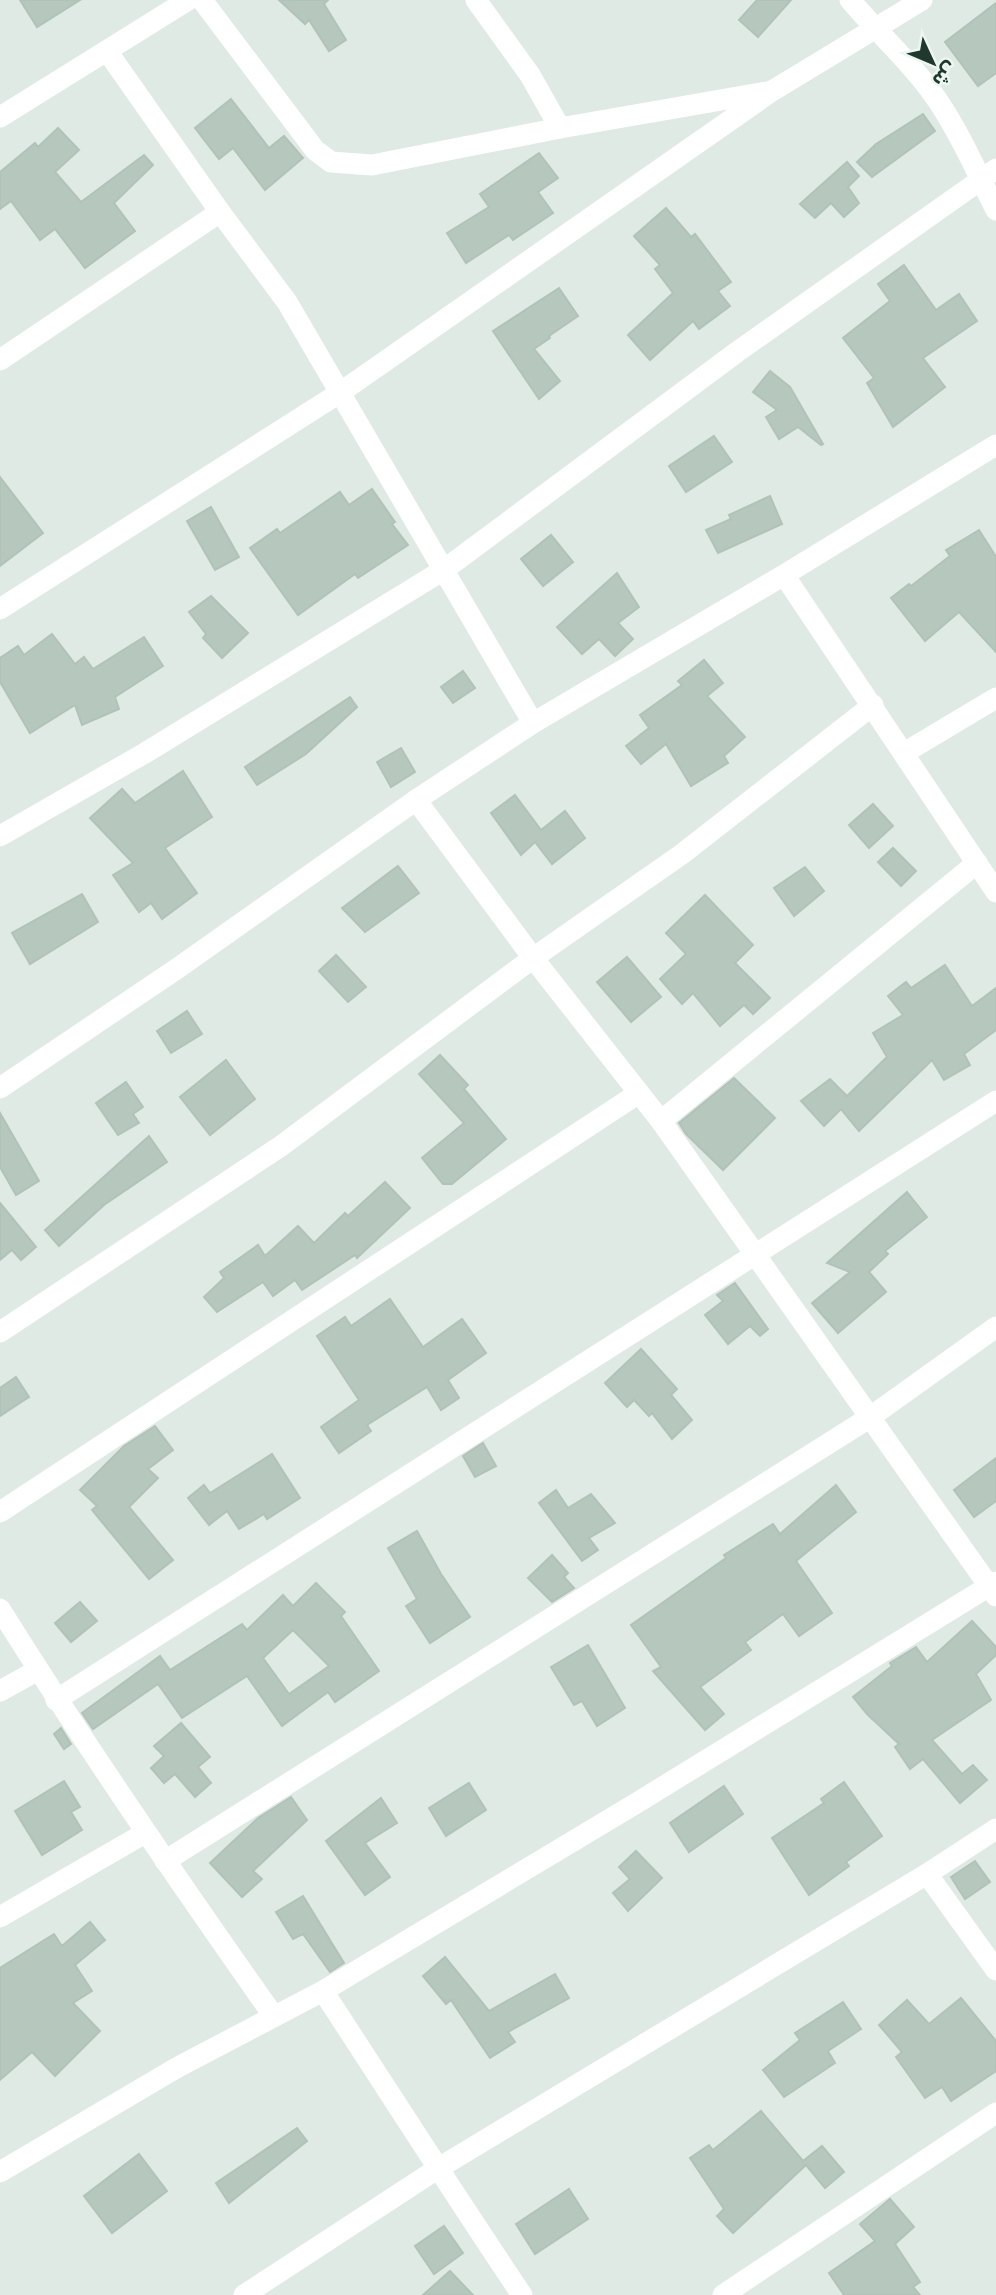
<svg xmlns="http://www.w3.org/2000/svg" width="996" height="2295" viewBox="0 0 996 2295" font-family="'PT Sans Narrow','Noto Sans Arabic',sans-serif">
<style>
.building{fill:#b6c7be;stroke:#b1c3b9;stroke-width:2;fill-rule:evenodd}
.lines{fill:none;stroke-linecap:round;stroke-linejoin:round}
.minor{stroke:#fff;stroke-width:21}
</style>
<rect width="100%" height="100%" fill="#deeae3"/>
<g class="building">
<polygon points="20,0 80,0 37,27"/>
<polygon points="279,0 328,0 324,4 346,40 329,51 309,20 305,24"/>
<polygon points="757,0 791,0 758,37 739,20"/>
<polygon points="996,3 996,73 978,86 945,42"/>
<polygon points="231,99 269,148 284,136 303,158 265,190 233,148 219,159 195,128"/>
<polygon points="923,114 935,131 872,177 857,162 876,144"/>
<polygon points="58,128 79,150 55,172 81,202 144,155 153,165 114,203 135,231 85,268 55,229 40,240 11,201 0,209 0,172 35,143 38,147"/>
<polygon points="539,153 558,178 538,192 553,213 513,240 509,235 466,263 447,233 489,207 480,194"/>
<polygon points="847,162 859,176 848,187 859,203 844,217 831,203 815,218 800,204"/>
<polygon points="666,208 691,237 695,234 731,282 718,291 730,306 699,329 693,321 650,360 628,335 673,293 655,269 660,265 634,236"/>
<polygon points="904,265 936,310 959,294 977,321 923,358 945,387 893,427 867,383 874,378 843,338 890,301 878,284"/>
<polygon points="559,288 578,316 549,336 550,338 534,349 560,381 539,399 493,331"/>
<polygon points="770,371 790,387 823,444 821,445 798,427 779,439 766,417 777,410 753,392"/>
<polygon points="714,436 732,462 686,492 669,466"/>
<polygon points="0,477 43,533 0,566"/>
<polygon points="372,489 395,522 392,524 408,545 358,578 355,574 298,615 250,548 277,529 280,533 340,492 349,505"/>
<polygon points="770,496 782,524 718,553 706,530 731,519 729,515"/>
<polygon points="211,507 239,557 215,570 187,521"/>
<polygon points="979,530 996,557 996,652 959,612 925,641 891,598 909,584 911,586 950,556 946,550"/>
<polygon points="551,535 573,562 543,586 521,559"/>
<polygon points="617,573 639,607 618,623 633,639 615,656 599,639 582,654 557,627"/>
<polygon points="211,596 248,633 222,658 203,638 206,634 189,612"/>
<polygon points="52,634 75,664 84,657 93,669 144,637 163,666 115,697 119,709 82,725 75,705 30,733 0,682 0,658 18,646 24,655"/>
<polygon points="704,660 723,683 707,696 745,737 724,756 728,763 691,786 666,744 641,764 626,746 649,728 640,715 682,685 678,681"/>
<polygon points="463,671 475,688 453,703 441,687"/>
<polygon points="350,697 357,707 306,754 257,785 245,767"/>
<polygon points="401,748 415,772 391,787 377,762"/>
<polygon points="183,771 212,817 165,848 197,893 162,919 151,903 139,912 113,875 133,863 90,818 122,789 135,803"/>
<polygon points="515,795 541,830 565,811 585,838 552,864 535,842 521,855 491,813"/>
<polygon points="873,804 893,826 869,848 849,825"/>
<polygon points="893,848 916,871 901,886 878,862"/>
<polygon points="398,866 419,893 365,932 342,908"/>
<polygon points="805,867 824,891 794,916 774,888"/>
<polygon points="82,894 98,922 30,964 12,933"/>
<polygon points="705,895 753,945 735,963 770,998 753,1014 744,1005 720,1026 693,993 682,1004 660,979 686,954 666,933"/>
<polygon points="336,955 366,987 348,1002 319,971"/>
<polygon points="627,957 661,997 631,1022 597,982"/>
<polygon points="945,965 972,1006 996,988 996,1030 964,1054 970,1065 944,1080 932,1060 859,1131 841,1109 824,1126 801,1101 830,1079 847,1096 887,1057 873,1033 903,1015 888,996 906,982 911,988"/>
<polygon points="187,1011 202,1034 171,1053 157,1031"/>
<polygon points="440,1055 468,1085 464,1089 506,1139 452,1184 443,1184 422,1158 464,1123 419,1074"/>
<polygon points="226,1060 255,1099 210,1135 180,1097"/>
<polygon points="734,1078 775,1118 723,1170 686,1134 679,1123"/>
<polygon points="126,1082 143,1107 133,1114 139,1123 118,1135 96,1103"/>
<polygon points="0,1113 39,1181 16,1195 0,1167"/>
<polygon points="149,1136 167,1162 104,1205 59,1246 45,1230"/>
<polygon points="385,1182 410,1208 357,1258 355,1255 302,1290 295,1280 273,1296 263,1282 217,1312 204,1297 224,1278 220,1272 258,1245 265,1256 298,1226 314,1243 345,1213 348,1216"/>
<polygon points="907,1192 927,1217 885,1251 888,1254 869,1272 886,1292 838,1333 812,1303 850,1272 827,1263"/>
<polygon points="0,1203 36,1247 21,1260 12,1250 0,1260"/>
<polygon points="735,1283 768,1329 760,1336 750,1326 728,1344 705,1315 723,1301 717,1295"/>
<polygon points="390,1299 423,1347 462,1319 486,1353 448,1380 459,1398 441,1410 427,1387 367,1425 371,1431 339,1453 321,1427 359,1400 317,1336 345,1317 351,1326"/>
<polygon points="641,1349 677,1389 671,1395 692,1420 672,1439 652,1413 649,1416 634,1400 627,1407 605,1383"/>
<polygon points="16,1377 29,1397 0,1416 0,1388"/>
<polygon points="155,1426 173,1450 148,1469 158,1478 129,1507 173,1560 149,1579 92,1510 97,1506 80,1490 124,1446"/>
<polygon points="483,1443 496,1466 475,1477 463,1456"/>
<polygon points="272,1454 300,1498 267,1519 264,1514 239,1529 227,1511 209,1525 188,1498 204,1485 210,1493"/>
<polygon points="996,1458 996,1501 974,1517 954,1490"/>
<polygon points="836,1485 856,1512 796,1561 832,1613 799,1636 783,1614 745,1642 751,1650 700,1687 724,1714 705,1730 653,1671 661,1667 631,1625 726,1558 724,1555 773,1524 780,1534"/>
<polygon points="556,1490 568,1508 591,1494 615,1523 589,1538 598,1550 582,1561 539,1503"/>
<polygon points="417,1531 441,1574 470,1617 430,1643 406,1606 417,1599 388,1548"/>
<polygon points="552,1555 568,1573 564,1577 574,1588 552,1602 528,1578"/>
<path d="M316,1583L345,1612L341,1616L379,1671L335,1702L328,1692L282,1726L247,1676L182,1718L158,1684L93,1729L82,1713L160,1656L170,1670L242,1624L247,1630L283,1595L293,1606ZM293,1630L329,1666L289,1694L263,1658Z"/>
<polygon points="80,1602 97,1621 71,1642 55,1623"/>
<polygon points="972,1621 996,1647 996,1655 976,1674 991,1700 932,1740 962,1774 973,1765 987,1780 960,1803 923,1759 910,1769 895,1747 899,1744 867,1714 853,1697 892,1666 890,1663 916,1647 927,1662"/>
<polygon points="588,1645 625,1708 597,1726 582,1701 574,1705 551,1667"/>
<polygon points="181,1723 210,1757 198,1767 211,1783 195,1797 175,1774 164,1783 151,1768 164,1756 154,1746"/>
<polygon points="61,1728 71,1744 64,1749 54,1734"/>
<polygon points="64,1781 80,1807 71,1812 82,1830 42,1855 15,1811"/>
<polygon points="844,1782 882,1836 846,1862 849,1866 809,1895 772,1838 824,1803 821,1799"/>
<polygon points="469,1783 486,1810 446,1836 429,1808"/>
<polygon points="724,1786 743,1814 689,1852 670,1823"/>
<polygon points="291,1797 307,1820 253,1871 262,1879 242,1897 210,1863 258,1818"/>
<polygon points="381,1798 397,1823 365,1843 390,1877 365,1895 326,1841"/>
<polygon points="636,1851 662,1878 628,1911 613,1893 630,1879 619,1867"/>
<polygon points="975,1861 990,1882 965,1899 951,1877"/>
<polygon points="303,1896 344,1963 330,1972 303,1934 293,1939 276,1912"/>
<polygon points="90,1922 105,1940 75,1965 92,1991 73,2003 100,2031 55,2076 32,2052 0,2080 0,1968 54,1934 62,1946"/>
<polygon points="445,1957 489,2011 555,1974 569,1998 508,2032 515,2042 490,2058 451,2000 446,2004 423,1976"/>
<polygon points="961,1998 996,2041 996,2071 951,2101 942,2087 925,2098 896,2057 902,2052 879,2025 907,2000 929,2024"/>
<polygon points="843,2002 861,2029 828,2051 835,2063 784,2097 763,2070 800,2040 795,2033"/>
<polygon points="761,2111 803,2161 822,2146 844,2172 825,2188 806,2165 733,2233 717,2216 724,2209 690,2158 709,2145 713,2150"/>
<polygon points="297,2128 307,2141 229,2203 216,2183"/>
<polygon points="139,2154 167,2191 112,2233 84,2196"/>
<polygon points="569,2189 588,2219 535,2254 516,2224"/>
<polygon points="890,2199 914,2227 895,2244 920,2282 913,2287 920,2295 844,2295 829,2273 875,2241 860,2224"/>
<polygon points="444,2226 463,2253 434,2274 415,2246"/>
<polygon points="450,2271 473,2295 423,2295"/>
</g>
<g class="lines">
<g class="minor">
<polyline points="202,0 315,150 331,162 372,165 560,128 767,92"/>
<polyline points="476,0 530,75 560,128"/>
<path d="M850,0C879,34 913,64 938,101C961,135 977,173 996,210"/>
<polyline points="107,51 220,212 287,302 533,723"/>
<polyline points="0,117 188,0"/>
<polyline points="0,360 220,212"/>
<polyline points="784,575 996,892"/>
<polyline points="0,609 341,392 772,91 922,0"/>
<polyline points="904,753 996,698"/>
<polyline points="416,800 533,958 661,1121 996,1596"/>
<polyline points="0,836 145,753 445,569 737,352 996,169"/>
<polyline points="0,1088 178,968 416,800 533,723 784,575 996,445"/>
<polyline points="661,1121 977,863"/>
<polyline points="0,1332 281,1146 533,958 682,854 873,705"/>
<polyline points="0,1512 639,1093"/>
<path d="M0,1609C87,1748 179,1882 273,2015"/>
<polyline points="0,1691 38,1670"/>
<polyline points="56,1700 996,1101"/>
<polyline points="165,1861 869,1418 996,1327"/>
<polyline points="927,1874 996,1970"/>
<polyline points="0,1917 145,1833"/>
<path d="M323,1991C389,2092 454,2194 522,2295"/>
<polyline points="0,2172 178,2067 323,1991 635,1804 996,1582"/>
<polyline points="244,2295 437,2169 927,1874 996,1829"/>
<polyline points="723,2295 996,2113"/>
</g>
</g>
<g transform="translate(933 63) rotate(134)" stroke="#eef6f1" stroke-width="5" paint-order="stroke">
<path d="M0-5L12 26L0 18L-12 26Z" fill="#20392f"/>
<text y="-10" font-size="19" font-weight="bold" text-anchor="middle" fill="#20392f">ش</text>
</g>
</svg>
